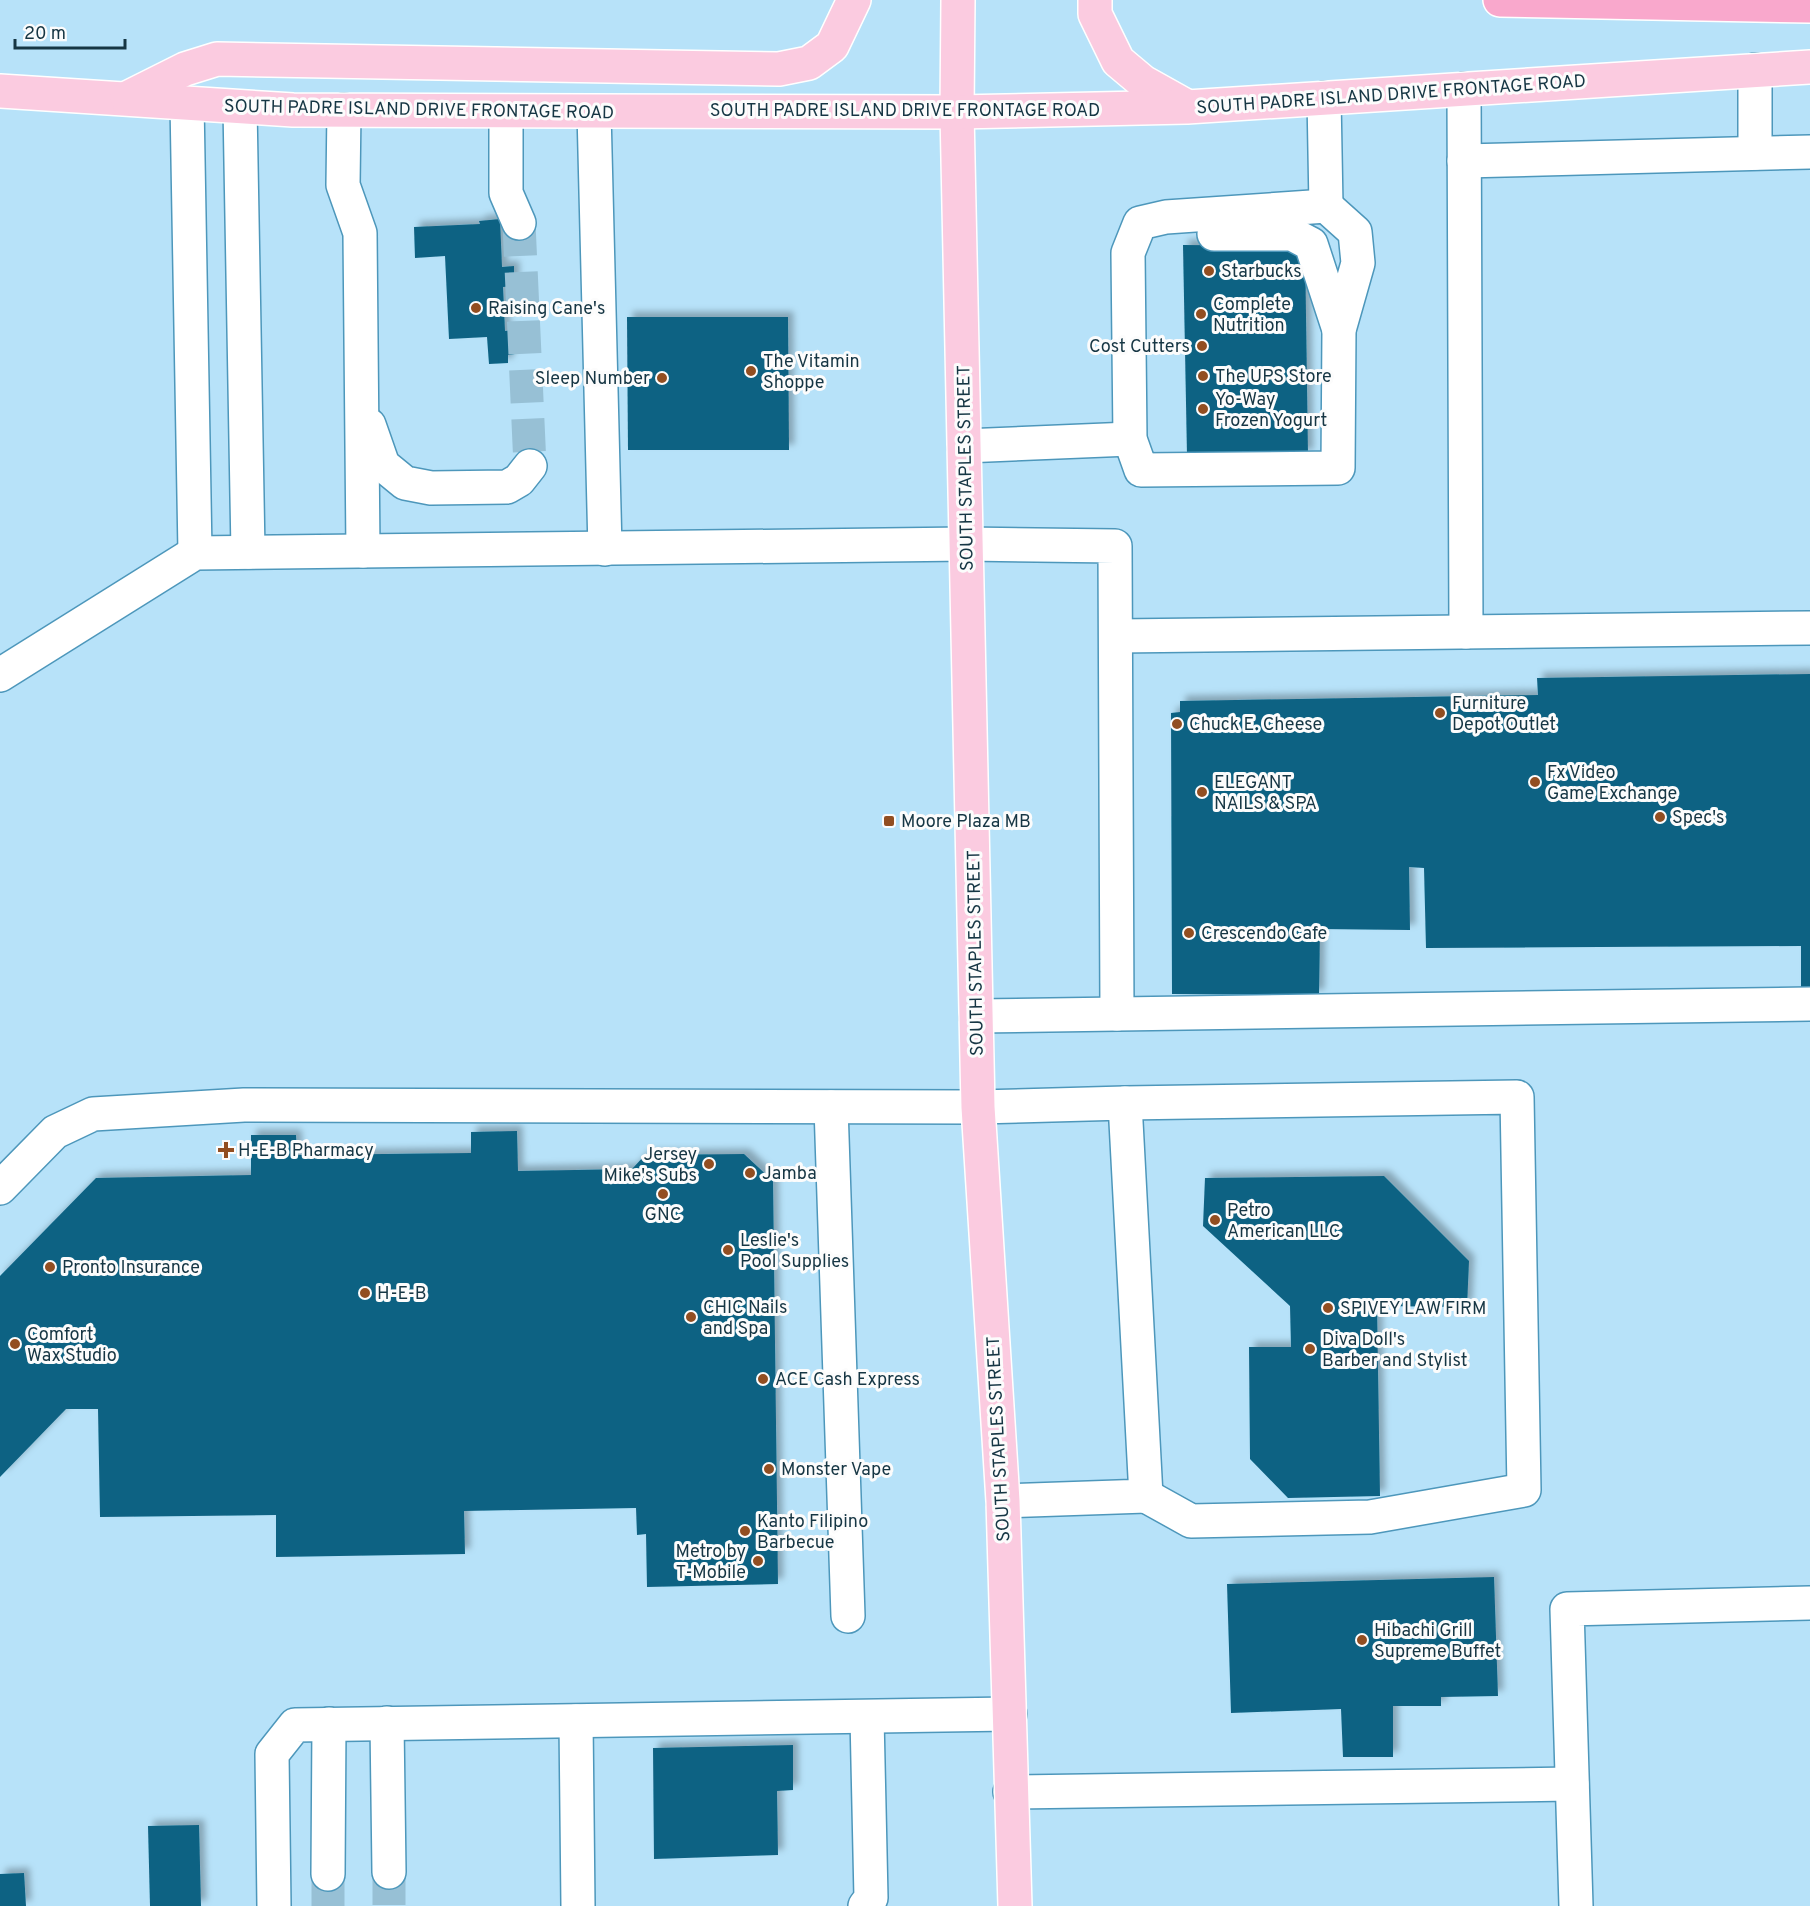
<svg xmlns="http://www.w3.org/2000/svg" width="1810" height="1906" viewBox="0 0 1810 1906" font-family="Overpass,sans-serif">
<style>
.building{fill:#0b6283;filter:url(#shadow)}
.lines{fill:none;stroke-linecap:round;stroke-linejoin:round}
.minor-tunnel{stroke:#97c0d5;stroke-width:33;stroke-dasharray:33 16;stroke-linecap:butt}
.minor-casing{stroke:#4d97bb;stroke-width:36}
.major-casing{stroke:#fff;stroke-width:36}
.highway-casing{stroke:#fff;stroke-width:36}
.minor{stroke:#fff;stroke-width:33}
.major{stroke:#fbcbe0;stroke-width:33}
.highway{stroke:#f9a8cc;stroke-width:33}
.poi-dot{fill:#924e21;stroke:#fcfcfc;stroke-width:2}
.labels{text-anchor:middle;stroke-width:6;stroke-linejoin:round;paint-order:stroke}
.street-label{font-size:18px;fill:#163644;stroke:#fcfcfc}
.poi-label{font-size:18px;fill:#163644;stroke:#fcfcfc;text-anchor:start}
</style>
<defs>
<filter id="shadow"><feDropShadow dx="5.5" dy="-5.5" stdDeviation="3" flood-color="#0004"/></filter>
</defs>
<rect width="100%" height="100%" fill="#b7e2f9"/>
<g class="building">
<polygon points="500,219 502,267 514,266 514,286 503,287 505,331 514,330 515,354 508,355 508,363 489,364 487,337 449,339 445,256 415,258 414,227 480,224 479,221"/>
<polygon points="1183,245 1305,246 1308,455 1187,455"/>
<polygon points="627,317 788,317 789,450 628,450"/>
<polygon points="1810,674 1810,987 1801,987 1801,946 1426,948 1424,868 1409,867 1410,930 1320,929 1319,995 1172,994 1171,713 1180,712 1180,701 1538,695 1537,678"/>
<polygon points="517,1131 518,1171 632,1169 645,1155 744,1154 773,1181 778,1584 647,1587 646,1534 637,1535 636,1508 464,1511 465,1554 276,1557 276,1515 100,1517 98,1409 66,1409 0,1477 0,1276 96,1178 251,1175 251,1135 296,1135 297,1155 471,1153 471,1132"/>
<polygon points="1384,1176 1469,1261 1467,1307 1377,1306 1380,1496 1288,1498 1250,1459 1249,1347 1291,1347 1290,1306 1203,1226 1205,1178"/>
<polygon points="1494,1577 1498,1696 1441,1697 1441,1706 1393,1706 1393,1757 1343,1757 1341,1709 1231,1713 1227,1584"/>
<polygon points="793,1745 793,1790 777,1791 778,1855 654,1859 653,1748"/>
<polygon points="199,1825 201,1906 150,1906 148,1826"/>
<polygon points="24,1873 26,1906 0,1906 0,1874"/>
</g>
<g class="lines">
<g class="minor-tunnel">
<polyline points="519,223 530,466"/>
<polyline points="389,1872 389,1906"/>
<polyline points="328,1906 328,1874"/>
</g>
<defs>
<g id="minor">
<polyline points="1755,70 1755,153"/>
<polyline points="1464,89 1466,632"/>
<polyline points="1324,98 1326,206"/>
<polyline points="187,103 195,553"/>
<polyline points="240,107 248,552"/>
<polyline points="344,110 343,185 360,233 363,551"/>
<polyline points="506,111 506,193 519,223"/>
<polyline points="594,112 605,549"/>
<polyline points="1464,161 1810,152"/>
<polygon points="1326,206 1355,232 1358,263 1339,330 1338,468 1141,470 1130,439 1128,253 1140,223 1166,217"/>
<polyline points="1214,234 1292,234 1311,244 1339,330"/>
<polyline points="369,425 383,465 405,483 431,488 507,487 519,480 530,466"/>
<polyline points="964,446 1130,439"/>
<polyline points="1117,636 1810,628"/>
<polyline points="0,675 195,553 966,544 1115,546 1117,1014"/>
<polyline points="976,1016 1810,1004"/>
<polyline points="1125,1103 1517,1097 1524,1490 1370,1517 1191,1521 1146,1496"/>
<polyline points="831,1107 848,1616"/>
<polyline points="0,1188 55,1132 93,1114 244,1105 978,1107 1125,1103 1146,1496 1003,1501"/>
<polyline points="576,1721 578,1906"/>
<polyline points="387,1723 389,1872"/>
<polyline points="1010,1792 1572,1784"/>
<polyline points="328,1874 329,1724"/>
<polyline points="274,1906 272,1754 295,1725 1010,1714"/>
<polyline points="865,1906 871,1898 867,1717"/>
<polyline points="1576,1906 1567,1609 1810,1603"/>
</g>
<g id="major">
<polyline points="958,0 957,112 978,1107 1003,1501 1015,1906"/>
<polyline points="1095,0 1095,14 1118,61 1143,82 1186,106"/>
<polyline points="0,91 293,110 957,112 1187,107 1810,67"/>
<polyline points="127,98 185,69 217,59 779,69 809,63 832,46 854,0"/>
</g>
<polyline id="highway" points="1500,0 1810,6"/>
</defs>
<use href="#minor" class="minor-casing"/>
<use href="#major" class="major-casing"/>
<use href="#highway" class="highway-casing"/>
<use href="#minor" class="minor"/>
<use href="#major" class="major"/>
<use href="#highway" class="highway"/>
</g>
<g class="poi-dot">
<circle cx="1209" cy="271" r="6"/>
<circle cx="476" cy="308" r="6"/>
<circle cx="1201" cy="314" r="6"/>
<circle cx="1202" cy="346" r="6"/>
<circle cx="751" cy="371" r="6"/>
<circle cx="1203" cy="376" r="6"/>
<circle cx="662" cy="378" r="6"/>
<circle cx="1203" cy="409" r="6"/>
<circle cx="1440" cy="713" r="6"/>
<circle cx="1177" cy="724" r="6"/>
<circle cx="1535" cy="782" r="6"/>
<circle cx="1202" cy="792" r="6"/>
<circle cx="1660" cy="817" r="6"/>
<rect x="883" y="815" width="12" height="12" rx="3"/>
<circle cx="1189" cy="933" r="6"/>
<path d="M223 1141h6v6h6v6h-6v6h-6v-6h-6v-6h6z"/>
<circle cx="709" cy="1164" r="6"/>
<circle cx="750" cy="1173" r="6"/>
<circle cx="663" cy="1194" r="6"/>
<circle cx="1215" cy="1220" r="6"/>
<circle cx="728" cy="1250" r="6"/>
<circle cx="50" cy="1267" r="6"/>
<circle cx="365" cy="1293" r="6"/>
<circle cx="1328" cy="1308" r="6"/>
<circle cx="691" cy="1317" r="6"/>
<circle cx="15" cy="1344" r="6"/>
<circle cx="1310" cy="1349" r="6"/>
<circle cx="763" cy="1379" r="6"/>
<circle cx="769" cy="1469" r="6"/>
<circle cx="745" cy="1531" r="6"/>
<circle cx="758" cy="1561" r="6"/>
<circle cx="1362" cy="1640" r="6"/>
</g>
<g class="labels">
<g class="street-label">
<text transform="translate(1391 94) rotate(-4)" y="6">SOUTH PADRE ISLAND DRIVE FRONTAGE ROAD</text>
<text transform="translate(419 109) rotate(1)" y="6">SOUTH PADRE ISLAND DRIVE FRONTAGE ROAD</text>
<text x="905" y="116">SOUTH PADRE ISLAND DRIVE FRONTAGE ROAD</text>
<text transform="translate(965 468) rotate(-91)" y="6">SOUTH STAPLES STREET</text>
<text transform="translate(975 953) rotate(-91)" y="6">SOUTH STAPLES STREET</text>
<text transform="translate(998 1439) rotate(-93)" y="6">SOUTH STAPLES STREET</text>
</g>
<g class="poi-label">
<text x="1221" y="277">Starbucks</text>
<text x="1213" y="310">Complete<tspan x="1213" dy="21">Nutrition</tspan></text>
<text x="488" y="314">Raising Cane's</text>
<text x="1190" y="352" text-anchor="end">Cost Cutters</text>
<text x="763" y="367">The Vitamin<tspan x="763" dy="21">Shoppe</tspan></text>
<text x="1215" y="382">The UPS Store</text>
<text x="650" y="384" text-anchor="end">Sleep Number</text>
<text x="1215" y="405">Yo-Way<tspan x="1215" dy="21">Frozen Yogurt</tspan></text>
<text x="1452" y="709">Furniture<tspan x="1452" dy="21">Depot Outlet</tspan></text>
<text x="1189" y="730">Chuck E. Cheese</text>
<text x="1547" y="778">Fx Video<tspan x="1547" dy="21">Game Exchange</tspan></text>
<text x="1214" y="788">ELEGANT<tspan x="1214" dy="21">NAILS &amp; SPA</tspan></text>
<text x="1672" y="823">Spec's</text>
<text x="901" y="827">Moore Plaza MB</text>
<text x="1201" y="939">Crescendo Cafe</text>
<text x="238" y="1156">H-E-B Pharmacy</text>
<text x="697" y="1160" text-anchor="end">Jersey<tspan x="697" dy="21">Mike's Subs</tspan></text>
<text x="762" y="1179">Jamba</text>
<text x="1227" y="1216">Petro<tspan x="1227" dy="21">American LLC</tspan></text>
<text x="663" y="1220" text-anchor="middle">GNC</text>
<text x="740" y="1246">Leslie's<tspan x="740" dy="21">Pool Supplies</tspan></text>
<text x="62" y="1273">Pronto Insurance</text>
<text x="377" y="1299">H-E-B</text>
<text x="703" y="1313">CHIC Nails<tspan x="703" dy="21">and Spa</tspan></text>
<text x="1340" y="1314">SPIVEY LAW FIRM</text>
<text x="27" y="1340">Comfort<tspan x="27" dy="21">Wax Studio</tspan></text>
<text x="1322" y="1345">Diva Doll's<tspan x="1322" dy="21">Barber and Stylist</tspan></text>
<text x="775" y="1385">ACE Cash Express</text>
<text x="781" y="1475">Monster Vape</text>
<text x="757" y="1527">Kanto Filipino<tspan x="757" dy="21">Barbecue</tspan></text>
<text x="746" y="1557" text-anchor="end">Metro by<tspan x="746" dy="21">T-Mobile</tspan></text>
<text x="1374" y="1636">Hibachi Grill<tspan x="1374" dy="21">Supreme Buffet</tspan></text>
</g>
</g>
<path d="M15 39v9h110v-9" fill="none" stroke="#163644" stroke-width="3"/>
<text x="24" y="39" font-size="18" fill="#163644" stroke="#fcfcfc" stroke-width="4.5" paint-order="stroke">20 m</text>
</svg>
